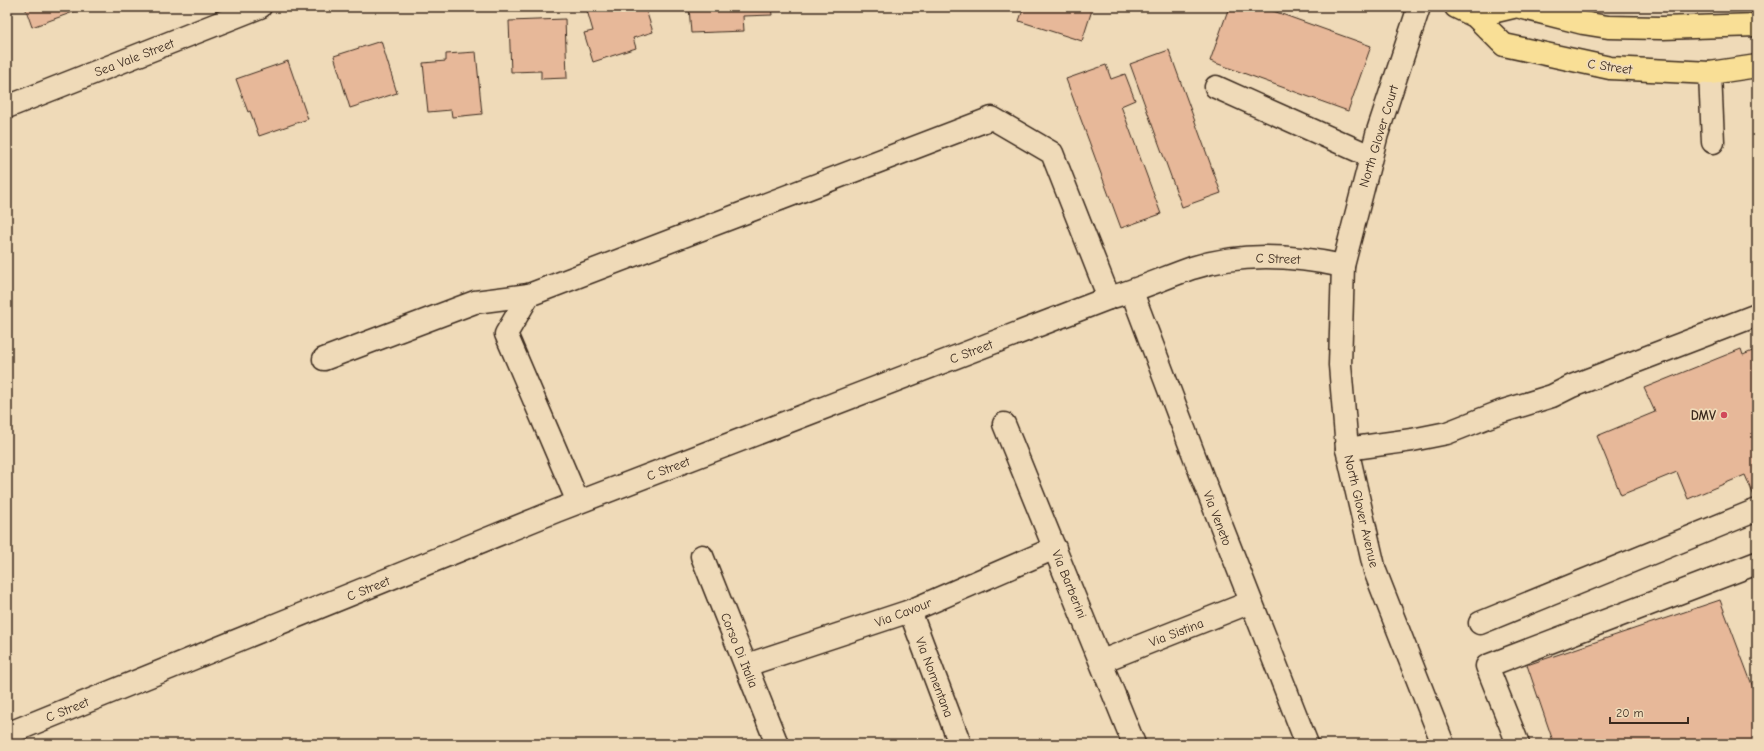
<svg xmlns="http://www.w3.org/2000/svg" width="1764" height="751" viewBox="0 0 1764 751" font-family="'Comic Neue',sans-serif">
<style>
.building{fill:#e7b899;stroke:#3b2a1e}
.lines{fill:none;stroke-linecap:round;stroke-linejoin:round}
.minor-casing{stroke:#3b2a1e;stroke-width:25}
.major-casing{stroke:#3b2a1e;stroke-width:25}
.minor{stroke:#efdab8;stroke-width:22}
.major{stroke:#f9df96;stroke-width:22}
.poi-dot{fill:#d1495b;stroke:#efdab8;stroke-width:1.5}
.labels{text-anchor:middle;stroke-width:3.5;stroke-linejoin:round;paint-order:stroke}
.street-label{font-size:13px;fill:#3b2a1e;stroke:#efdab8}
.poi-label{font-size:13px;font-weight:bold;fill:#3b2a1e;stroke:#efdab8;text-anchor:end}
</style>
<rect width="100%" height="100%" fill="#efdab8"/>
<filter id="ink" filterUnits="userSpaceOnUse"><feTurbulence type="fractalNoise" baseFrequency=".025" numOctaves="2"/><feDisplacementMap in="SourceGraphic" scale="8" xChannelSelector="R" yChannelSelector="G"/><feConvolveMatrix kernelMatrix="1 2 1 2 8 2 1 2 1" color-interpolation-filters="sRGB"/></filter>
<g filter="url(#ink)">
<g class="building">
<polygon points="25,7 87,7 32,27"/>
<polygon points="586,7 645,7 653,32 633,38 636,48 593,62 584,33 593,31"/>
<polygon points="689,7 771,7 772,15 743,16 744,31 691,33"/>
<polygon points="1024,7 1093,7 1082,41 1019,21"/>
<polygon points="1229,7 1262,7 1371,46 1348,111 1210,61"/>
<polygon points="565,19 567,78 541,79 541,71 511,72 509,21"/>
<polygon points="381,41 397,93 350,108 334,56"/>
<polygon points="1169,50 1221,193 1182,207 1130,64"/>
<polygon points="476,52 482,114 452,117 451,110 428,112 423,63 446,61 446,54"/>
<polygon points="288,61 308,119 259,136 250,111 248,112 236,79"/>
<polygon points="1106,65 1111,79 1125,74 1135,100 1121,106 1161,214 1121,228 1066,79"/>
<polygon points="1741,349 1743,355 1757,349 1757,503 1745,475 1688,499 1677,472 1621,495 1597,436 1655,412 1644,388"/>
<polygon points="1720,600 1757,698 1757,744 1554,744 1527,665"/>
</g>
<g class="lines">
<defs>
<g id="minor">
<polyline points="1419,7 1377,134 1343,266 1340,365 1347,449 1375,571 1443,744"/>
<polyline points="1710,73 1713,142"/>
<polyline points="1216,87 1370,156"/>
<polyline points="7,107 260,7"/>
<polyline points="1132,292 1203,479 1307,744"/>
<polyline points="324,359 475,302 529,295"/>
<polyline points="1004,424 1134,744"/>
<polyline points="1347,449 1412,440 1447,433 1500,412 1552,396 1572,386 1757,315"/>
<polyline points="578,502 506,334 529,295 992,118 1052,153 1109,298"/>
<polyline points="702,556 777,744"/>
<polyline points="910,611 960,744"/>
<polyline points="1480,623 1757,510"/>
<polyline points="1102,661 1251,602"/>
<polyline points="747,665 910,611 1055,548"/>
<path d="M7,734L556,511L1109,298C1137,290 1164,278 1192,268C1241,252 1293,255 1343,266"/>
<polyline points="1518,744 1487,666 1757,563"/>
</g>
<g id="major">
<polyline points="1456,7 1475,16 1504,45 1610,68 1710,73 1757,66"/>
<polyline points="1520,7 1583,23 1608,27 1662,28 1757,25"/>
<polyline points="1475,16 1513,7"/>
</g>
</defs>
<use href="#minor" class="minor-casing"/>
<use href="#major" class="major-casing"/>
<use href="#minor" class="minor"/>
<use href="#major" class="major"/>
</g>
</g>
<circle class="poi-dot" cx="1724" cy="415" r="4"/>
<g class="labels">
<g class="street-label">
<text transform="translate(134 57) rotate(-21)" y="5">Sea Vale Street</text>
<text transform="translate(1610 66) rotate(8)" y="5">C Street</text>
<text transform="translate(1378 136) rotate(-73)" y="5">North Glover Court</text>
<text transform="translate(1278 258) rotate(2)" y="5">C Street</text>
<text transform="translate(971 351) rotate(-21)" y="5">C Street</text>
<text transform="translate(668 468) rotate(-21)" y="5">C Street</text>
<text transform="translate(1362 511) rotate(77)" y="5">North Glover Avenue</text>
<text transform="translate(1218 518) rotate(69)" y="5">Via Veneto</text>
<text transform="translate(1070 584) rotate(68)" y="5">Via Barberini</text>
<text transform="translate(368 588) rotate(-22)" y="5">C Street</text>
<text transform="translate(903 612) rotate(-21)" y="5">Via Cavour</text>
<text transform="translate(1176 632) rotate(-21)" y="5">Via Sistina</text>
<text transform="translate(740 650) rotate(68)" y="5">Corso Di Italia</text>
<text transform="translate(935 677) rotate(69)" y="5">Via Nomentana</text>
<text transform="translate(67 709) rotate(-22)" y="5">C Street</text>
</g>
<g class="poi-label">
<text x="1716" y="420">DMV</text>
</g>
</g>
<rect width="1764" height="751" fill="none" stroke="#efdab8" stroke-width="24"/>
<rect x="12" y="12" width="1740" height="727" fill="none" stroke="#3b2a1e" stroke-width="1.5" filter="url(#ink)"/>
<path d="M1610 717v6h78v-6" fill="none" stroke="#3b2a1e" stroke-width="2"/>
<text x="1616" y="717" font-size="12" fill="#3b2a1e" stroke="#efdab8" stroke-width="3" paint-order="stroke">20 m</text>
</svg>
